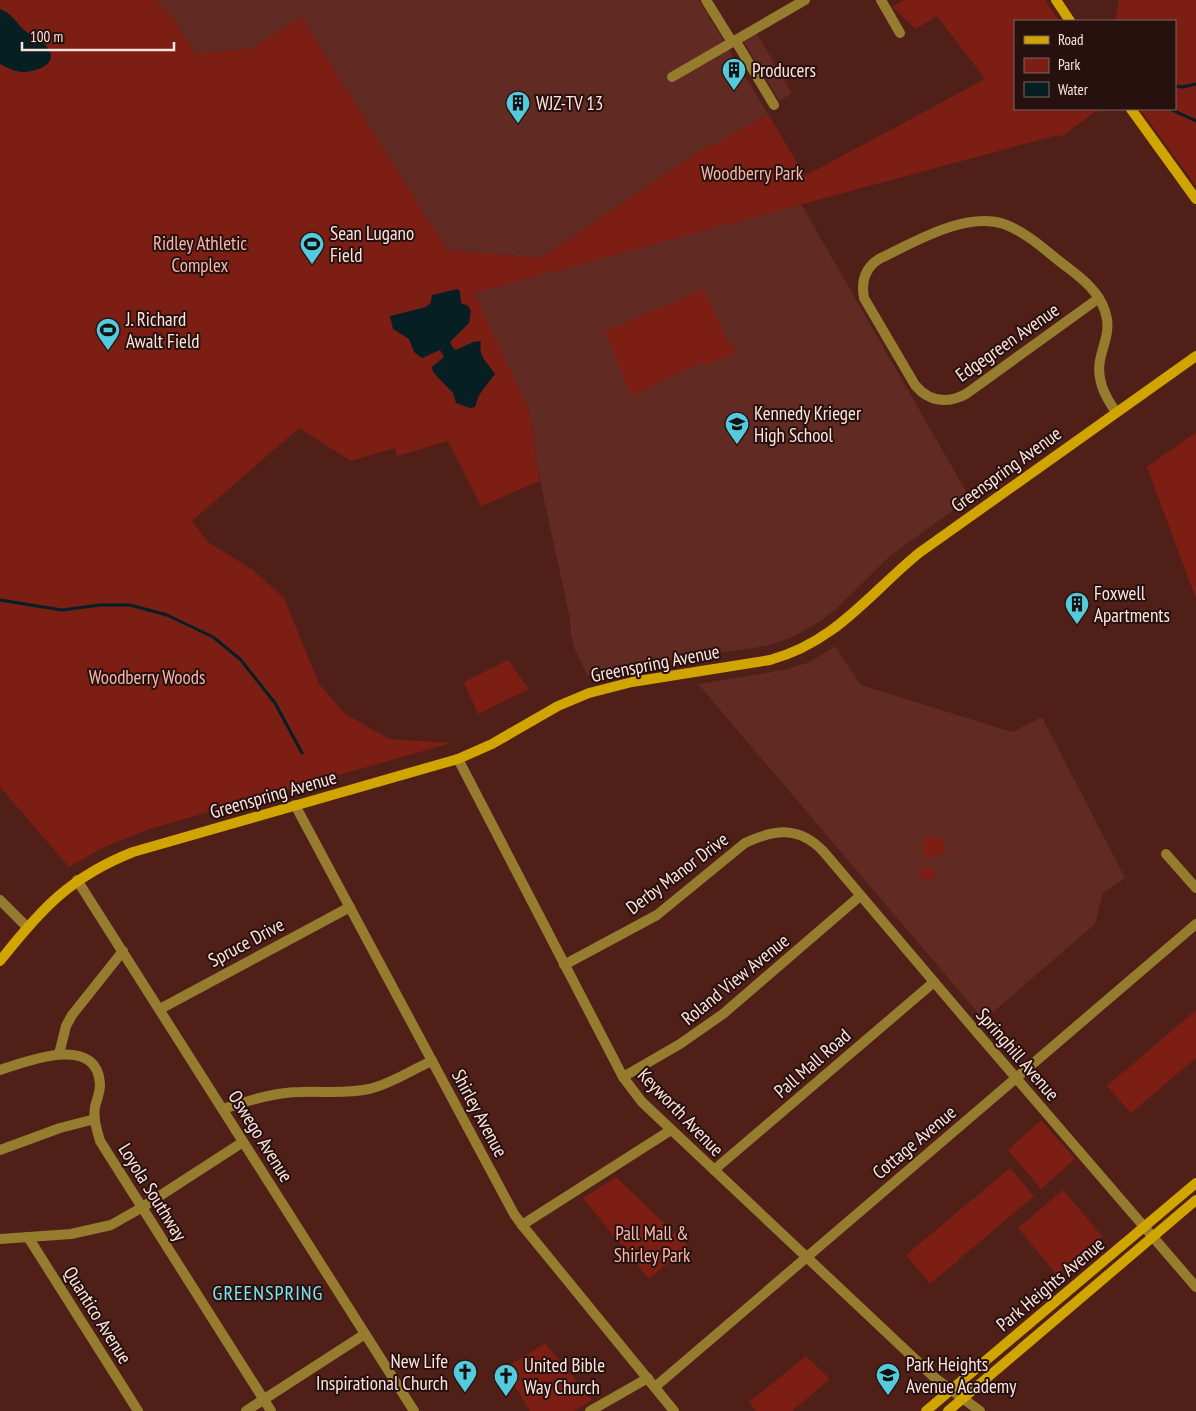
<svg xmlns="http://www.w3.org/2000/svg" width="1196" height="1411" viewBox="0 0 1196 1411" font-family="'PT Sans Narrow',sans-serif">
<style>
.built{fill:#612a22}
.green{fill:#7c1e14}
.water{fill:#051f23}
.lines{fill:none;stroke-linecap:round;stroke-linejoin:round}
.stream{stroke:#051f23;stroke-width:3}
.street{stroke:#967c2f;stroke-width:10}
.secondary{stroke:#d0a500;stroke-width:10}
.labels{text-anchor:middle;stroke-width:4;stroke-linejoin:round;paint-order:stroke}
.poi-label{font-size:19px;fill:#fee4df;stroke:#27110e;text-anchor:start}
.park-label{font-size:19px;fill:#f7b6ab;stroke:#27110e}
.street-label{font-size:19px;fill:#fee4df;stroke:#27110e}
.neighbourhood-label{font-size:20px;letter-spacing:1px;fill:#7ee7f8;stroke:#27110e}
</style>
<rect width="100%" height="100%" fill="#501f18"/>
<g class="built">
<polygon points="155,0 699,0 768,114 709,148 707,146 541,258 447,250 301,17 253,48 196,54 168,11"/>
<polygon points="754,29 792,93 781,100 778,99 741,37"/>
<polygon points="801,204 970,498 890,556 836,609 822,620 795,636 767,646 633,665 608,670 588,676 575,650 571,635 570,619 540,481 529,410 473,293"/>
<polygon points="835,646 861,685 1012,732 1042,717 1125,878 1103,893 1095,924 984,1020 698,684 784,670 810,662"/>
</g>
<g class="green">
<polygon points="0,0 155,0 168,11 196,54 253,48 301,17 447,250 541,258 708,145 709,147 768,114 805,176 985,79 937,16 916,29 892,7 904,0 1045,0 1059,21 1015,21 1015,109 1099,109 1061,137 1058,135 474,293 529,410 540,481 481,506 448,441 397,456 395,448 351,461 299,428 192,521 208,542 253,570 284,598 319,684 344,713 389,739 451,743 146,830 102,848 69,867 0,787"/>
<polygon points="1119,0 1196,0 1196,186 1140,109 1175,109 1175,21 1115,21"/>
<polygon points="704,289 729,344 737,350 734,353 705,366 703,362 631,396 605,331"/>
<polygon points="1196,432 1196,599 1147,467"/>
<polygon points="508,660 529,689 478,714 464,682"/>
<polygon points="927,836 934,837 937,840 942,838 945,842 944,847 947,850 941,855 939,853 935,857 925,858 923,855 923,840"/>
<path d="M925,867L931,868C935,873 935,876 933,881L922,879L919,874L922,868Z"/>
<polygon points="1196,1010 1196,1058 1131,1113 1107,1086"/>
<polygon points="1041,1120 1075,1159 1041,1189 1008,1150"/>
<polygon points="1010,1168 1034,1196 930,1284 906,1255"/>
<polygon points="616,1177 688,1246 649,1279 583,1198"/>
<polygon points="1063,1190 1102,1236 1057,1275 1018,1228"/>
<polygon points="545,1343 592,1400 574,1411 530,1411 504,1369"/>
<polygon points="806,1356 830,1379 792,1411 756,1411 749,1402"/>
</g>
<g class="water">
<path d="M0,9C11,13 15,21 23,29C31,37 43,39 49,50C58,66 33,72 22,72C14,71 7,68 0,64Z"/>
<path d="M458,289L460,292L461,303L468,306L471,311L469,323L450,342L453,348L456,350L473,342L481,341C478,357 487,362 495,374L479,395L475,407L470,408L456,403L453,393L433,372L432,367L444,357L440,350L422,358L414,352L409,339L393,329L390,316L426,307L431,302L432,295Z"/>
</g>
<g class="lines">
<g class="stream">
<polyline points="1175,86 1183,87 1196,84"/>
<polyline points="1170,109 1196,121"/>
<polyline points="0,600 62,610 100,605 130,605 167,615 213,637 240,659 275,703 302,753"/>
</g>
<g class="street">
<polyline points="706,0 732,42"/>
<polyline points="881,0 900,33"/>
<polyline points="735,40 774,105"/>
<polyline points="672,77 805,0"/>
<path d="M1099,298L966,394C947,404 929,402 915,385L864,298C861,282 865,268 879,259C913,243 965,211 1004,224C1026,232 1045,250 1063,264C1082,278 1103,294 1107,319C1109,333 1104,343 1101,356C1095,377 1104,395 1116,412"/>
<polyline points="458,759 623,1077 642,1102 935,1378 980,1411"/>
<polyline points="295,805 514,1214 522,1225 674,1411"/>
<polyline points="1166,854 1196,888"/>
<polyline points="77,880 414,1411"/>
<polyline points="0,900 27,927"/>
<path d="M564,965L657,915L745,843C775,829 799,826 823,851L974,1029L1196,1287"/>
<polyline points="160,1009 350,907"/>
<polyline points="59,1054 66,1026 72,1015 123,951"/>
<path d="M0,1070C27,1061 98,1033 100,1085C100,1092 97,1099 95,1107C93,1119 97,1130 100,1141L271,1411"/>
<polyline points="623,1077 680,1044 723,1014 860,896"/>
<path d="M223,1109C248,1101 274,1092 301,1092C324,1091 347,1094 369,1089C391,1084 411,1070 432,1061"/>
<polyline points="0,1150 60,1128 95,1119"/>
<polyline points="714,1170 934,982"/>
<polyline points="522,1225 671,1130"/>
<polyline points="28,1237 138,1411"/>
<polyline points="0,1239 71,1234 111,1225 141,1208 243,1142"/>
<polyline points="655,1387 1196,924"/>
<polyline points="246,1411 365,1334"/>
<polyline points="590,1411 648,1378"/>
</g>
<g class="secondary">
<polyline points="1056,0 1070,21"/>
<polyline points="1131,109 1196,199"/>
<path d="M0,961C41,909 70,877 133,852L458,759L492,744L558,706L589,693L632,682L770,660C836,642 869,594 919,553L1196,356"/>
<polyline points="926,1411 1196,1183"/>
<polyline points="948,1411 1196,1200"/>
</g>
</g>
<defs>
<symbol id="building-pin" viewBox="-11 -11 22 30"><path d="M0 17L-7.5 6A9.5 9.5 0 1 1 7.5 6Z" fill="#54cadd" stroke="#27110e"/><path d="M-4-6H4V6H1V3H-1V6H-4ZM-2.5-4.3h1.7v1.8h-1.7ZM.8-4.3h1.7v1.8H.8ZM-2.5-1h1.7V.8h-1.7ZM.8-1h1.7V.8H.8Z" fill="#111"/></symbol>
<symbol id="stadium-pin" viewBox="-11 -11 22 30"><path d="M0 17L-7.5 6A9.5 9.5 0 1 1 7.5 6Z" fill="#54cadd" stroke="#27110e"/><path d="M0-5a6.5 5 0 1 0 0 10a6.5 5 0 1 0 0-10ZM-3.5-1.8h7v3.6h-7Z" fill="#111"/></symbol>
<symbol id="school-pin" viewBox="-11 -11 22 30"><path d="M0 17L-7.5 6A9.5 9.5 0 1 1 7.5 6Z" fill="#54cadd" stroke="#27110e"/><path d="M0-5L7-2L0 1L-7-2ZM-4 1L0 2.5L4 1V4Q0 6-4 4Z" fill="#111"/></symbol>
<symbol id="church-pin" viewBox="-11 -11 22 30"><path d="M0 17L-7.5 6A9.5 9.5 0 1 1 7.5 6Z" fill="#54cadd" stroke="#27110e"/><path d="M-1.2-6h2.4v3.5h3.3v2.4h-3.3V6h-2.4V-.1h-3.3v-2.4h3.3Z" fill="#111"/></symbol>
</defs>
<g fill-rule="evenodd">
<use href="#building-pin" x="720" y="56" width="28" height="38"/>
<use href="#building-pin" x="504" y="89" width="28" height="38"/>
<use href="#stadium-pin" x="298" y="230" width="28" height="38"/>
<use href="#stadium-pin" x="94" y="316" width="28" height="38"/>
<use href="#school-pin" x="723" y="410" width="28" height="38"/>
<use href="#building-pin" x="1063" y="590" width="28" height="38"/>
<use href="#church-pin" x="451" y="1358" width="28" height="38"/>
<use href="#school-pin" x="874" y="1361" width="28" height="38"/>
<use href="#church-pin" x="492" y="1362" width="28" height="38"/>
</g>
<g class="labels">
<g class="poi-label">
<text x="752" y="77">Producers</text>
<text x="536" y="110">WJZ-TV 13</text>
<text x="330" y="240">Sean Lugano<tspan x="330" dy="22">Field</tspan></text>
<text x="126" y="326">J. Richard<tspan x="126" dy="22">Awalt Field</tspan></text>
<text x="754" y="420">Kennedy Krieger<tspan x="754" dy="22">High School</tspan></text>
<text x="1094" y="600">Foxwell<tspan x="1094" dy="22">Apartments</tspan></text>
<text x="448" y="1368" text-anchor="end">New Life<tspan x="448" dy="22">Inspirational Church</tspan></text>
<text x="906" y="1371">Park Heights<tspan x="906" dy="22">Avenue Academy</tspan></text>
<text x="524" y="1372">United Bible<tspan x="524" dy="22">Way Church</tspan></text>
</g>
<g class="park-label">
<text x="752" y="180">Woodberry Park</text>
<text x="200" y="250">Ridley Athletic<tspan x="200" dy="22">Complex</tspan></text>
<text x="147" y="684">Woodberry Woods</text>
<text x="652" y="1240">Pall Mall &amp;<tspan x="652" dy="22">Shirley Park</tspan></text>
</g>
<g class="street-label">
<text transform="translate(1007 342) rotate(-35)" y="7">Edgegreen Avenue</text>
<text transform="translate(1006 469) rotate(-36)" y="7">Greenspring Avenue</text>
<text transform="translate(655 663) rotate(-11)" y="7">Greenspring Avenue</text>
<text transform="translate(273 794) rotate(-16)" y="7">Greenspring Avenue</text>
<text transform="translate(677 873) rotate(-37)" y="7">Derby Manor Drive</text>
<text transform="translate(246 942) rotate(-28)" y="7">Spruce Drive</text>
<text transform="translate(735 979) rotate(-39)" y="7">Roland View Avenue</text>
<text transform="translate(1018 1054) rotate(49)" y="7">Springhill Avenue</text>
<text transform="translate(812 1063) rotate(-41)" y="7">Pall Mall Road</text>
<text transform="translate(681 1112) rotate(46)" y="7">Keyworth Avenue</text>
<text transform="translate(480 1113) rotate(62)" y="7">Shirley Avenue</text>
<text transform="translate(261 1136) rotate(58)" y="7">Oswego Avenue</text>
<text transform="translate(914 1142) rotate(-40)" y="7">Cottage Avenue</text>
<text transform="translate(153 1192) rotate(58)" y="7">Loyola Southway</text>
<text transform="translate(1050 1284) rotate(-40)" y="7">Park Heights Avenue</text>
<text transform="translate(98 1315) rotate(58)" y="7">Quantico Avenue</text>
</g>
<g class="neighbourhood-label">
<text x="268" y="1300">GREENSPRING</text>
</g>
</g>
<rect x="1014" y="20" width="162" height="90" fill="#27110e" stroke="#7d6562"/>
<rect x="1024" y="36" width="25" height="8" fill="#d0a500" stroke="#7d6562"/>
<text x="1058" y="45" font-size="15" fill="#fee4df">Road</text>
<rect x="1024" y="58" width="25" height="15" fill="#7c1e14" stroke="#7d6562"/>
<text x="1058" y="70" font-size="15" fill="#fee4df">Park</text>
<rect x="1024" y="82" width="25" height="15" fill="#051f23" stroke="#7d6562"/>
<text x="1058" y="95" font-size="15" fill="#fee4df">Water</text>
<path d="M22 42v8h152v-8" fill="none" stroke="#fee4df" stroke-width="2.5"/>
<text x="30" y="42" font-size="15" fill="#fee4df" stroke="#27110e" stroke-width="4" paint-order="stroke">100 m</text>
</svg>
